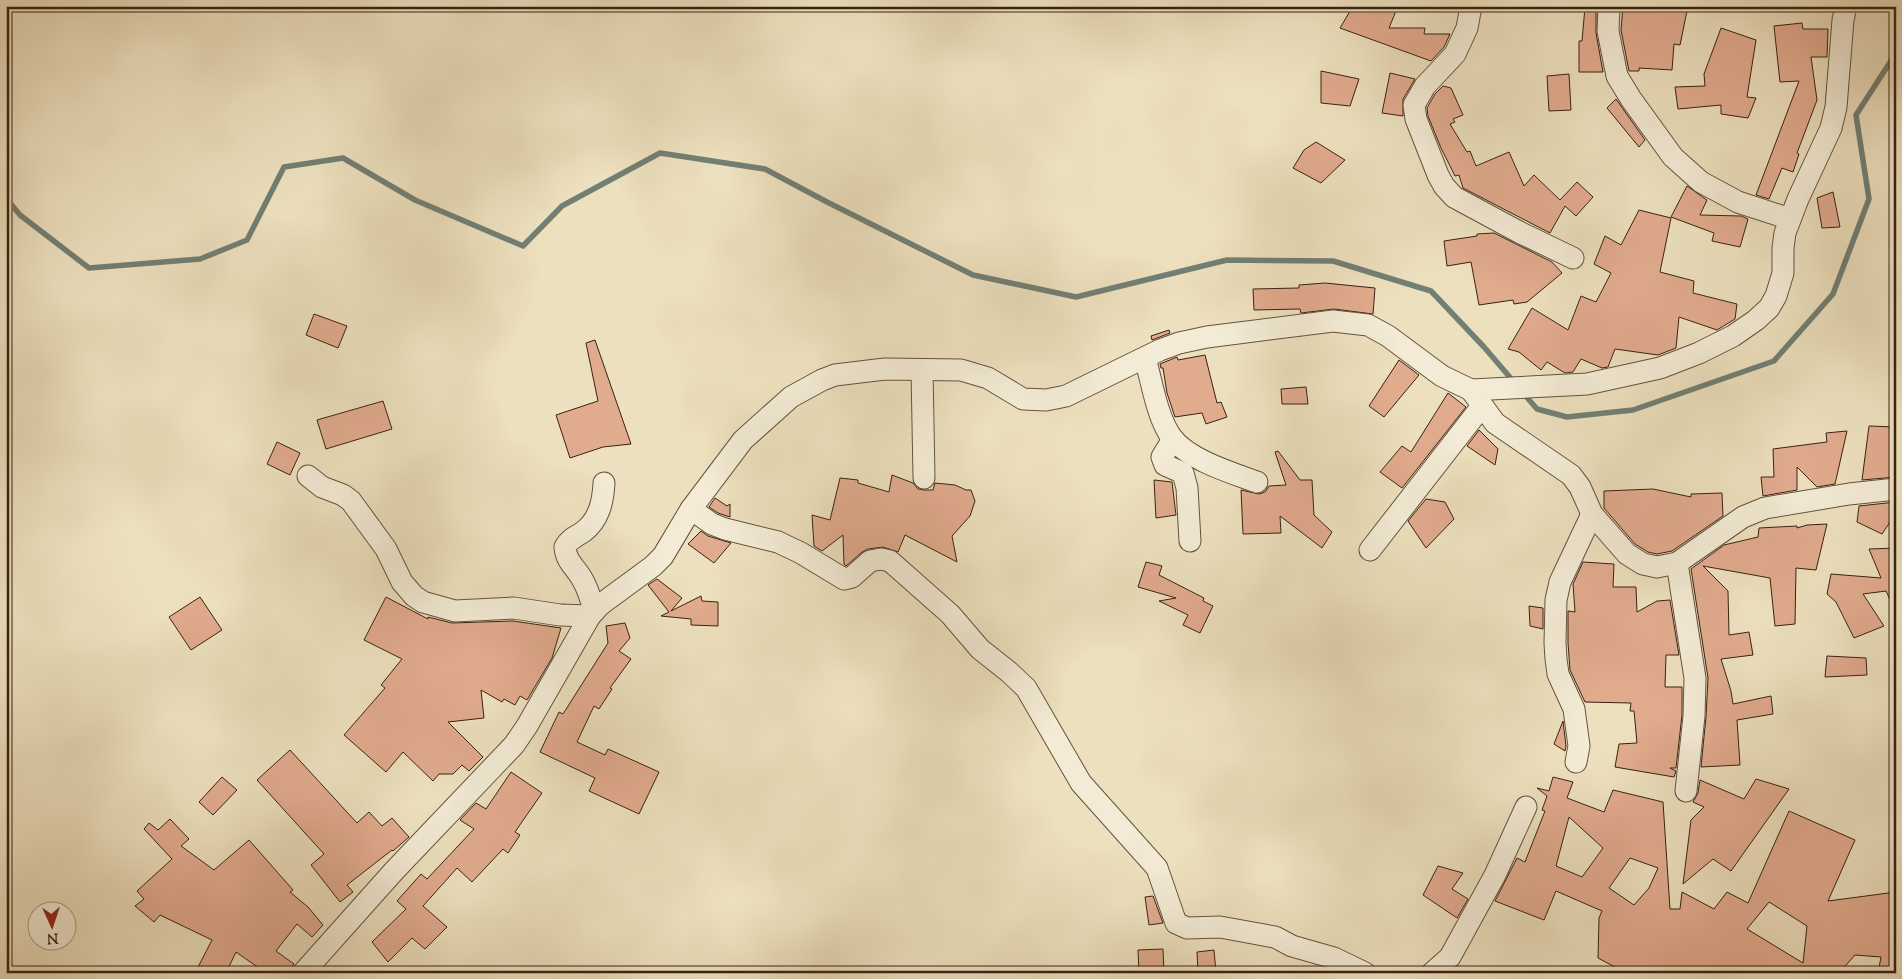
<svg xmlns="http://www.w3.org/2000/svg" width="1902" height="979" viewBox="0 0 1902 979" font-family="'Sorts Mill Goudy',serif">
<style>
.lines{fill:none;stroke-linecap:round;stroke-linejoin:round}
.stream{stroke:#727f74;stroke-width:5.5}
.building{fill:#e1ab8e;stroke:#382213;fill-rule:evenodd}
.minor-casing{stroke:#65523e;stroke-width:23}
.minor{stroke:#f3ebd5;stroke-width:21}
</style>
<rect width="100%" height="100%" fill="#ede0be"/>
<filter id="stains"><feTurbulence type="fractalNoise" baseFrequency=".004" numOctaves="4"/><feColorMatrix values="0 0 0 0 .2 0 0 0 0 .09 0 0 0 0 .02 0 0 0 .5 -.17"/></filter>
<radialGradient id="worn" r=".72"><stop offset=".6" stop-color="#630" stop-opacity="0"/><stop offset="1" stop-color="#630" stop-opacity=".3"/></radialGradient>
<g class="lines">
<g class="stream">
<polyline points="6,198 20,215 89,268 200,259 247,240 284,167 343,158 415,200 523,246 562,206 660,153 765,169 827,202 973,275 1076,297 1227,260 1333,261 1431,291 1484,347 1514,382"/>
<polyline points="1523,393 1537,409 1567,417 1633,410 1774,361 1833,294 1869,199 1856,115 1896,53"/>
</g>
</g>
<g class="building">
<polygon points="1353,6 1398,6 1389,28 1425,28 1424,34 1450,34 1444,47 1431,61 1340,28"/>
<polygon points="1623,6 1688,6 1680,45 1674,44 1672,70 1639,68 1639,71 1629,71 1621,30"/>
<polygon points="1585,7 1596,8 1596,33 1603,72 1579,72 1579,41 1582,41"/>
<polygon points="1802,23 1803,29 1828,29 1827,57 1811,57 1817,100 1797,153 1799,154 1793,172 1782,168 1769,199 1756,195 1799,81 1780,82 1774,26"/>
<polygon points="1721,28 1756,40 1747,97 1756,98 1748,118 1721,114 1721,105 1678,109 1675,87 1705,86 1704,74"/>
<polygon points="1321,71 1359,79 1350,106 1321,103"/>
<polygon points="1390,73 1415,79 1403,99 1403,116 1382,113"/>
<polygon points="1569,74 1571,110 1549,111 1547,76"/>
<polygon points="1443,86 1451,88 1463,115 1453,119 1455,122 1450,124 1467,152 1470,151 1476,166 1509,152 1524,186 1534,175 1560,200 1577,182 1593,197 1576,216 1565,206 1550,233 1463,188 1459,175 1455,176 1441,148 1428,116 1427,108 1435,94"/>
<polygon points="1616,99 1645,140 1639,147 1607,108"/>
<polygon points="1316,142 1345,160 1321,183 1293,168 1304,150"/>
<polygon points="1687,186 1707,200 1700,215 1741,216 1748,219 1740,247 1712,241 1714,233 1671,217"/>
<polygon points="1833,192 1840,227 1822,228 1817,198"/>
<polygon points="1639,210 1671,218 1660,272 1694,281 1693,293 1737,304 1735,319 1717,330 1679,317 1676,348 1658,355 1615,349 1608,367 1602,368 1581,359 1573,372 1565,373 1547,362 1541,370 1519,352 1508,349 1532,308 1568,330 1581,296 1596,302 1611,273 1594,264 1605,236 1621,245"/>
<polygon points="1494,233 1552,262 1562,273 1527,302 1514,304 1513,300 1479,305 1471,262 1447,266 1444,241 1477,236 1477,234"/>
<polygon points="1325,283 1375,288 1373,314 1334,309 1301,313 1300,309 1254,310 1253,289 1299,288 1299,285"/>
<polygon points="314,314 347,326 338,348 306,335"/>
<polygon points="1169,330 1170,333 1152,340 1151,336"/>
<polygon points="595,340 631,444 603,447 570,458 556,415 598,401 586,343"/>
<polygon points="1205,355 1217,403 1221,402 1227,417 1206,424 1202,413 1175,417 1167,393 1163,368 1161,368 1160,364 1177,357 1178,360"/>
<polygon points="1399,360 1419,375 1384,417 1369,406"/>
<polygon points="1306,387 1308,404 1282,404 1281,389"/>
<polygon points="1448,393 1466,407 1402,488 1380,472 1402,446 1411,452"/>
<polygon points="383,401 392,429 326,449 317,420"/>
<polygon points="1869,426 1896,427 1896,477 1862,480"/>
<polygon points="1479,430 1498,449 1495,465 1467,446"/>
<polygon points="1847,431 1835,484 1817,487 1797,467 1797,490 1763,496 1761,477 1774,477 1773,449 1827,442 1826,433"/>
<polygon points="277,442 300,453 290,475 267,464"/>
<polygon points="1278,451 1300,480 1312,480 1314,515 1332,532 1322,548 1280,516 1281,533 1243,534 1241,490 1259,494 1265,492 1269,486 1286,485 1275,452"/>
<polygon points="892,475 913,483 918,489 924,490 933,490 935,483 955,485 966,490 971,490 975,501 970,516 952,536 957,562 905,535 898,552 883,547 868,549 862,552 846,566 844,564 843,535 822,551 814,546 812,515 830,520 840,478 858,480 858,483 889,492"/>
<polygon points="1154,480 1172,482 1176,515 1156,518"/>
<polygon points="1653,489 1691,497 1691,494 1722,493 1723,516 1672,551 1657,554 1648,552 1635,544 1604,508 1604,491"/>
<polygon points="715,498 727,506 730,504 730,517 718,513 709,507"/>
<polygon points="1426,499 1445,502 1454,519 1426,548 1408,521"/>
<polygon points="1896,502 1896,513 1882,534 1857,522 1859,506"/>
<polygon points="1827,524 1816,570 1796,568 1795,624 1775,626 1770,578 1703,566 1728,591 1729,635 1749,632 1753,655 1721,659 1731,691 1733,704 1771,696 1773,714 1737,720 1740,765 1701,767 1706,717 1708,678 1691,569 1724,545 1758,537 1759,528 1797,526 1797,528 1807,525"/>
<polygon points="701,531 708,536 731,543 714,563 688,544"/>
<polygon points="1896,548 1896,612 1886,591 1863,594 1884,626 1854,638 1836,602 1827,594 1831,574 1881,578 1869,549"/>
<polygon points="1146,562 1162,566 1159,575 1204,598 1203,601 1213,606 1200,633 1183,625 1188,615 1159,601 1176,598 1138,587"/>
<polygon points="1583,562 1614,564 1613,587 1636,587 1637,612 1657,601 1670,600 1679,655 1666,655 1665,687 1682,687 1682,715 1676,768 1670,768 1676,771 1674,777 1615,767 1619,744 1637,743 1634,711 1630,711 1631,703 1585,702 1570,670 1568,643 1568,611 1575,612 1573,584"/>
<polygon points="657,579 682,598 671,611 701,596 702,601 718,602 718,626 691,625 691,619 661,616 669,612 648,585"/>
<polygon points="200,597 222,630 191,650 169,617"/>
<polygon points="386,597 428,619 428,617 452,623 513,621 561,628 552,658 527,700 520,696 515,705 504,699 502,702 481,690 484,718 448,722 483,757 469,771 462,765 453,774 439,774 433,781 403,752 386,772 344,735 385,688 381,685 402,659 364,640"/>
<polygon points="1529,606 1543,608 1543,629 1530,626"/>
<polygon points="625,623 630,638 619,651 631,659 610,688 612,689 599,709 594,706 577,742 605,755 608,749 659,772 639,814 589,791 595,778 540,752 559,712 563,714 608,643 606,626"/>
<polygon points="1827,656 1866,658 1867,675 1825,677"/>
<polygon points="1563,721 1566,746 1565,751 1554,744"/>
<polygon points="290,750 357,823 369,812 382,826 392,818 409,837 393,851 392,850 347,885 353,892 340,902 311,865 324,854 257,780"/>
<polygon points="511,772 542,793 515,832 520,835 508,853 503,849 472,882 457,868 423,906 447,927 425,949 412,938 388,962 372,942 406,909 397,901 421,874 427,879 474,829 460,820 476,803 486,809"/>
<polygon points="222,777 237,790 213,815 199,802"/>
<path d="M1553,777L1573,782L1567,798L1604,812L1613,790L1663,802L1670,909H1680L1682,892L1714,909L1727,892L1748,903L1789,811L1855,840L1828,901L1896,892V911L1892,924H1896V973H1878L1881,957L1855,955L1839,973H1626L1598,958L1599,918L1602,911L1556,891L1544,920L1495,901L1517,858L1525,862L1545,811L1542,810L1547,796L1537,788L1549,791ZM1569,817L1603,848L1582,877L1556,866ZM1630,858L1658,868L1649,888L1634,905L1609,888ZM1769,902L1807,926L1803,963L1747,929Z"/>
<polygon points="1756,779 1789,789 1731,871 1713,859 1683,884 1691,820 1704,807 1693,802 1698,793 1700,780 1744,799"/>
<polygon points="170,819 189,839 181,846 214,870 249,840 293,890 290,892 308,907 323,925 312,937 297,924 276,951 294,964 286,973 266,973 236,952 226,973 195,973 212,940 160,915 154,922 135,906 144,899 137,891 172,859 144,829 149,823 158,830"/>
<polygon points="1438,866 1463,873 1452,889 1468,899 1457,918 1423,895"/>
<polygon points="1153,896 1163,923 1149,925 1145,897"/>
<polygon points="1163,949 1164,973 1139,973 1138,950"/>
<polygon points="1214,950 1216,973 1198,973 1197,952"/>
</g>
<g class="lines">
<defs>
<g id="minor">
<polyline points="1471,6 1467,28 1455,54 1425,86 1414,105 1416,119 1438,175 1444,186 1454,197 1519,232 1573,258"/>
<polyline points="1609,6 1608,31 1617,76 1631,99 1673,157 1701,182 1738,202 1790,219"/>
<path d="M1145,358C1152,382 1157,418 1172,438C1189,460 1232,473 1257,482"/>
<polyline points="922,370 924,478"/>
<polyline points="1471,390 1495,423 1571,475 1580,487 1592,514 1627,554 1643,564 1657,567 1677,563 1743,517 1765,508 1849,494 1896,489"/>
<polyline points="1173,439 1162,457 1165,465 1183,473 1187,488 1190,541"/>
<polyline points="308,476 322,487 343,495 351,501 386,549 402,582 414,596 423,602 455,611 514,608 560,615 590,616"/>
<polyline points="691,509 712,524 725,529 778,542 801,553 844,579 852,577 870,561 881,559 890,561 950,614 980,649 1009,672 1026,688 1081,783 1157,868 1176,923 1187,928 1220,927 1275,937 1292,946 1334,958 1365,973"/>
<polyline points="1370,550 1482,406"/>
<polyline points="1677,563 1695,678 1694,716 1686,791"/>
<path d="M594,611C591,599 588,588 581,577C574,566 566,561 565,547C569,539 577,536 583,532C599,520 603,502 604,483"/>
<polyline points="1576,762 1579,746 1574,709 1558,674 1556,659 1555,643 1556,600 1560,582 1592,514"/>
<polyline points="303,973 394,871 514,745 527,726 590,616 600,605 653,566 663,556 691,509 743,440 791,397 822,380 835,375 885,369 961,370 988,378 1023,399 1046,400 1066,396 1160,350 1179,343 1207,337 1333,321 1368,325 1388,336 1442,376 1471,390 1587,384 1660,368 1699,353 1733,336 1756,320 1769,308 1776,296 1783,273 1783,248 1785,233 1798,199 1831,128 1836,107 1843,20 1846,6"/>
<polyline points="1432,973 1450,957 1495,875 1526,807"/>
</g>
</defs>
<use href="#minor" class="minor-casing"/>
<use href="#minor" class="minor"/>
</g>
<rect width="1902" height="979" fill="none" stroke="#ede0be" stroke-width="25"/>
<rect x="8" y="8" width="1887" height="964" fill="none" stroke="#382213" stroke-width="2.5"/>
<rect x="12" y="12" width="1877" height="954" fill="none" stroke="#382213"/>
<g transform="translate(52 926) rotate(177)"><circle r="24" fill="#f3ebd5" stroke="#a89b87"/>
<path d="M0-4L9 19L0 12L-9 19Z" fill="#8f2418"/>
<text y="-8" font-size="14" font-weight="bold" text-anchor="middle" fill="#382213">N</text>
</g>
<rect width="100%" height="100%" filter="url(#stains)"/>
<rect width="100%" height="100%" fill="url(#worn)"/>
</svg>
